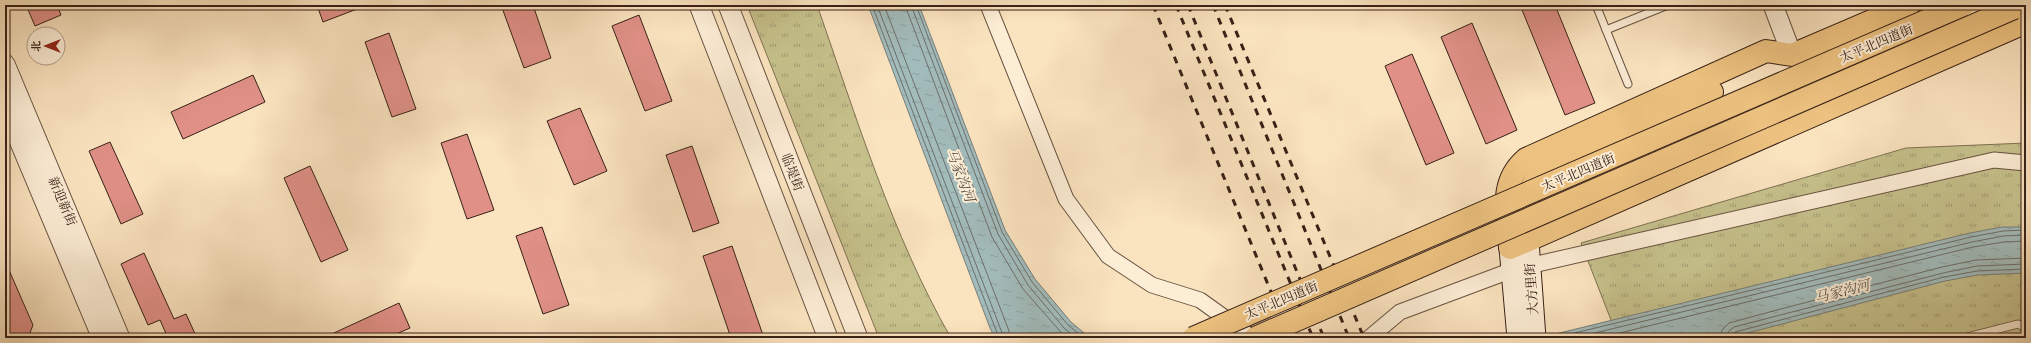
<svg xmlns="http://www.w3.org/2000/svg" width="2031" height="343" viewBox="0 0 2031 343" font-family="'Gentium Book Plus','Noto Serif SC',serif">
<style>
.park{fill:url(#park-tufts);stroke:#7f7152}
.water{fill:url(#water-ripples);stroke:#787e7a}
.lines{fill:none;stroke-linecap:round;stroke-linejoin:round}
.shore{stroke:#6d6e6a;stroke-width:1}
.building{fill:#e09087;stroke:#382117}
.service-casing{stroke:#685241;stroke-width:9}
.minor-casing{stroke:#685241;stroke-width:17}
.tertiary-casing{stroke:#685241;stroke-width:21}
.secondary-casing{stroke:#382117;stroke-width:23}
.primary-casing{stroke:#382117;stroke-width:24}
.service{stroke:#fcedd5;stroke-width:7}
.minor{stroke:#fcedd5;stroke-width:15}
.tertiary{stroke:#fcedd5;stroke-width:19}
.secondary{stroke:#fcedd5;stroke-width:21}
.primary{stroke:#edc280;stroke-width:22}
.rail{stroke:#382117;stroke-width:3;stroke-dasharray:7 7;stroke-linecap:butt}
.primary-bridge-casing{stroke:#382117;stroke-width:24;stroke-linecap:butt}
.primary-bridge{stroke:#edc280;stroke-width:22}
.labels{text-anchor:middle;stroke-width:4;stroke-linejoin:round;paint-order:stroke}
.street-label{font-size:13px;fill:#382117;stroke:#fcedd5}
.water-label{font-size:14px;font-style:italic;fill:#585049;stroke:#fcedd5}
</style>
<defs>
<pattern id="park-tufts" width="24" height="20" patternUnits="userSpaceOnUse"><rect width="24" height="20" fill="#c6c18c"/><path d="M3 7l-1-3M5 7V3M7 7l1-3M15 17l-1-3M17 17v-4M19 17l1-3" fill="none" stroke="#a29c71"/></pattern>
<pattern id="water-ripples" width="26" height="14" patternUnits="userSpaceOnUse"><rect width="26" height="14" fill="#a2bcbc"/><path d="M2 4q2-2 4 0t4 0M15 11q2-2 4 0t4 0" fill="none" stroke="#8ca1a1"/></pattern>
</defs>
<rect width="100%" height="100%" fill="#fae3bf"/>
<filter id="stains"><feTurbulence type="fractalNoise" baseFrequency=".005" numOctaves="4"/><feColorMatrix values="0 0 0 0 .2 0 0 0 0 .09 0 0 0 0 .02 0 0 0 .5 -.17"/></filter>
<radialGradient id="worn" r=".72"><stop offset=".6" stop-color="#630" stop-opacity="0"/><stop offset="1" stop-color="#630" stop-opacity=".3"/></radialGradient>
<g class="park">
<path d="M747,5H817C856,116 892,235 951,338H879Z"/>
<polygon points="2026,143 2026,338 1618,338 1581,243 1906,148"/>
</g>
<g class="water">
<polygon points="868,5 919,5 1005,230 1035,279 1071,322 1090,338 995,338 990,328"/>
<polygon points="2002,227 2026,227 2026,273 1978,275 1945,281 1729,338 1539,338 1970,233"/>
</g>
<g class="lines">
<g class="shore">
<polyline points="872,5 999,338"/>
<polyline points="877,5 1004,338"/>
<polyline points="884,5 1009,331 1010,338"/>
<polyline points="905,5 992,237 1023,289 1066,338"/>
<polyline points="911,5 998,234 1028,285 1064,328 1076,338"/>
<polyline points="916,5 1002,232 1032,282 1068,325 1084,338"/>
<polyline points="1554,338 1971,237 2003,231 2026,230"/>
<polyline points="1574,338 1972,242 2003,236 2026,235"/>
<polyline points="1599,338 1973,247 2004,242 2026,241"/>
<polyline points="1721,338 1722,330 1729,323 1777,310 1942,267 1976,260 2026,258"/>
<polyline points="1727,338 1728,332 1734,327 1943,273 1977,266 2026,264"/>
<polyline points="1732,338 1735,332 1944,277 1977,271 2026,269"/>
</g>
</g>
<g class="building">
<polygon points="26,5 57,5 61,15 35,26"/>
<polygon points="317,5 365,5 365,6 323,22"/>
<polygon points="501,5 533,5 551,58 524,68"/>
<polygon points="1520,5 1555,5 1595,103 1565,115"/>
<polygon points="639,15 672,101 645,111 612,26"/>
<polygon points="1472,23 1517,130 1486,144 1441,37"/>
<polygon points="389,33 416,109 392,117 365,42"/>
<polygon points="1412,54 1454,153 1426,165 1385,66"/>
<polygon points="253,75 265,102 183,139 171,112"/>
<polygon points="580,108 607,171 574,185 547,121"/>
<polygon points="467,134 494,210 467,219 441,143"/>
<polygon points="110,142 143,214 121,224 89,151"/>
<polygon points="692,146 719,223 693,232 666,155"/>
<polygon points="310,166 348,250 321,262 284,178"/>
<polygon points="542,227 569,305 543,314 516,236"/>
<polygon points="732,246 764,338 731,338 703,256"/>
<polygon points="144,253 174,319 186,314 197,338 168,338 160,320 148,325 121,264"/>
<polygon points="5,261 33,325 28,338 5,338"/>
<polygon points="399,303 410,328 387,338 323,338"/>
</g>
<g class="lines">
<defs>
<g id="service">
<polyline points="1596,5 1628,84"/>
<polyline points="1606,30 1668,5"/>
<polyline points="1963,338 2018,324 2026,328"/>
</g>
<g id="minor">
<polyline points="988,5 1066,199 1108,256 1152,285 1200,300 1253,338"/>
<polyline points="1369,338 1400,312 1515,269 1994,160 2026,163"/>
</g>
<g id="tertiary">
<polyline points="699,5 828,338"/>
<polyline points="728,5 858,338"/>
<polyline points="1773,5 1792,55"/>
<polyline points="5,64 120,338"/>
<polyline points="5,107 102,338"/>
</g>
<g id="secondary">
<polyline points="1528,241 1535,338"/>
<polyline points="1510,248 1518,338"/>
</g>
<g id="primary">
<path d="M1909,5L1792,55L1766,51L1526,159C1498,183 1508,215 1510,248L2015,27L2026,20"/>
<path d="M1528,238C1527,215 1524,188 1543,171C1548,167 1556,164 1562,160L1712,92"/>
</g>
</defs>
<use href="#service" class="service-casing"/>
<use href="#minor" class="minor-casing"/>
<use href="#tertiary" class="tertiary-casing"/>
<use href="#secondary" class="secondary-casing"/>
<use href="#primary" class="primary-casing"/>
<use href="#service" class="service"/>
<use href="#minor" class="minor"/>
<use href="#tertiary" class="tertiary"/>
<use href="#secondary" class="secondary"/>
<use href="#primary" class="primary"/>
<g class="rail">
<polyline points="1153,5 1290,338"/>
<polyline points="1176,5 1313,338"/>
<polyline points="1188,5 1324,338"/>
<polyline points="1213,5 1349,338"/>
<polyline points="1225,5 1364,338"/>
</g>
<defs>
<g id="primary-bridge">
<polyline points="1193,338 1963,5"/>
<polyline points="1255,338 2014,8"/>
</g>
</defs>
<use href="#primary-bridge" class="primary-bridge-casing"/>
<use href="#primary-bridge" class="primary-bridge"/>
</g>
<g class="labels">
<g class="street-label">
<text transform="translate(1876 43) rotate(-23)" y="5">太平北四道街</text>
<text transform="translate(793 172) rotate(69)" y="5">临堤街</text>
<text transform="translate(1578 172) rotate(-23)" y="5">太平北四道街</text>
<text transform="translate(63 201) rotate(67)" y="5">新迎新街</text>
<text transform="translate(1531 289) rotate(-94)" y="5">大方里街</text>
<text transform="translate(1281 300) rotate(-23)" y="5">太平北四道街</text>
</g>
<g class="water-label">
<text transform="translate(961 175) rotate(69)" y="5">马家沟河</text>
<text transform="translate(1842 291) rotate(-14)" y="5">马家沟河</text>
</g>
</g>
<rect width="2031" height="343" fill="none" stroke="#fae3bf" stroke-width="20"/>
<rect x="6" y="6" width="2019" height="331" fill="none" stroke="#382117" stroke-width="2"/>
<rect x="10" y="10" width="2011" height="323" fill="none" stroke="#382117"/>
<g transform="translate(46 46) rotate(270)"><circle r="19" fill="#fcedd5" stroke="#ae9b89"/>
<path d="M0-3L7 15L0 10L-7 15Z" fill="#8f2418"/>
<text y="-6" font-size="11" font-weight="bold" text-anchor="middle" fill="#382117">北</text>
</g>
<rect width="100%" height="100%" filter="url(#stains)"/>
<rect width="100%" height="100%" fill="url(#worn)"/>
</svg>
